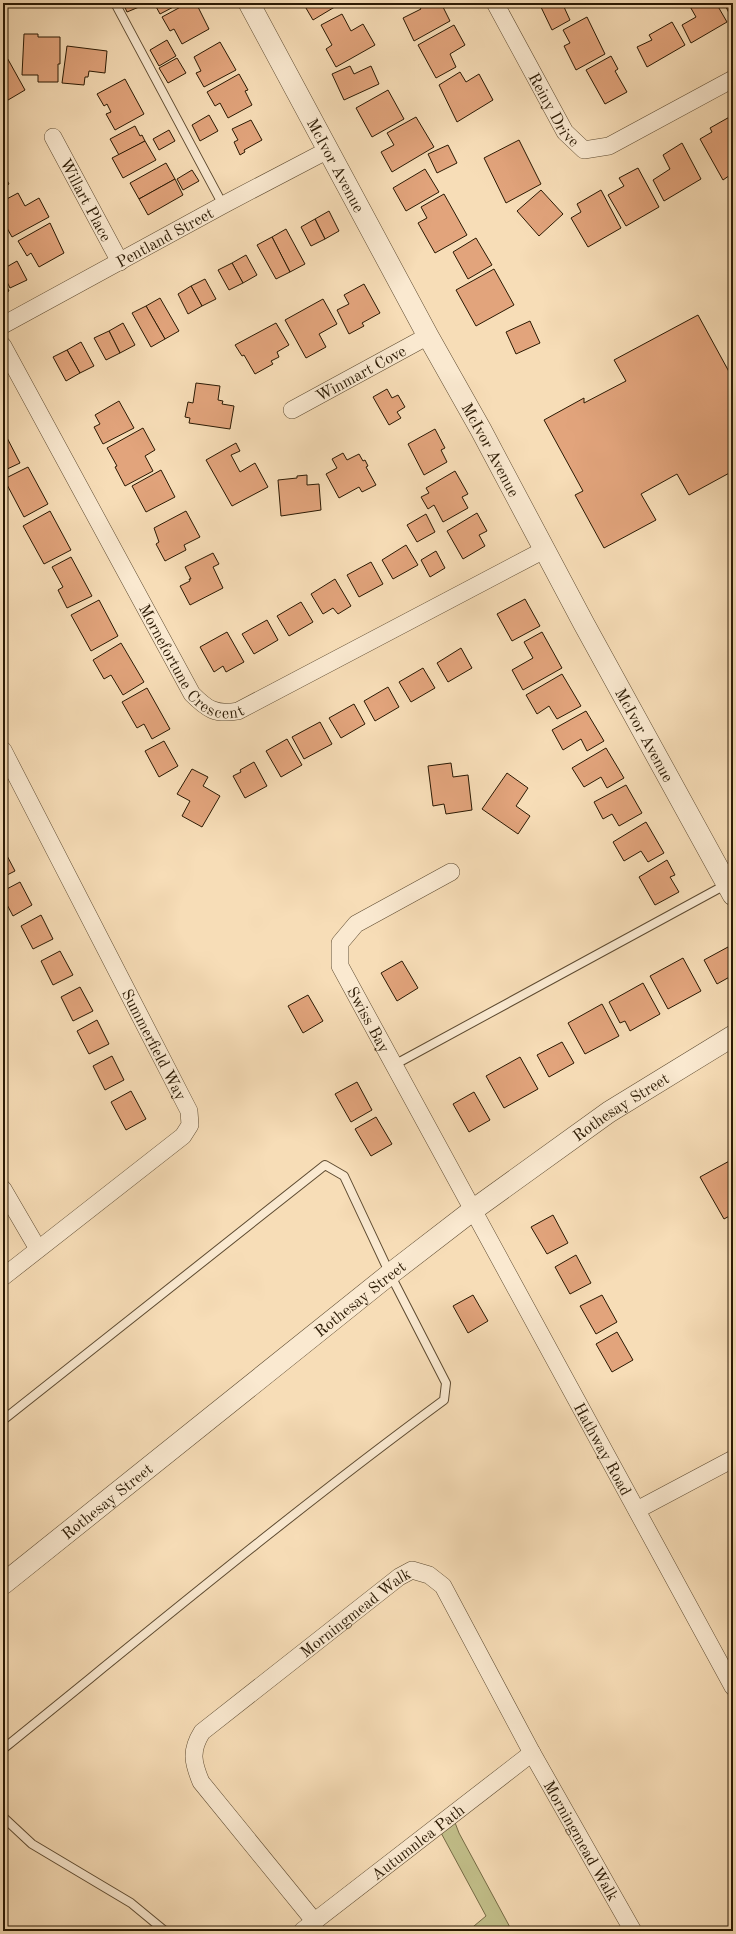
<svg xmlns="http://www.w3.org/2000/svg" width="736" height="1934" viewBox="0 0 736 1934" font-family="'Old Standard TT',serif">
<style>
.green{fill:#c2bf8a;stroke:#766c46}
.building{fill:#e2a47c;stroke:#2a1903}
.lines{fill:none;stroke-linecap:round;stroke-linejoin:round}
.service-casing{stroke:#5d4a30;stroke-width:10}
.minor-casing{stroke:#5d4a30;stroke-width:18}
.tertiary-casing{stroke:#5d4a30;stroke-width:22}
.service{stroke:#fae9d0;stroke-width:8}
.minor{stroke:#fae9d0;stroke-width:17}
.tertiary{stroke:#fae9d0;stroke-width:21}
.labels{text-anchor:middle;stroke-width:3;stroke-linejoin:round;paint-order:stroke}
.street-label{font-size:16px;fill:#2a1903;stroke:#fae9d0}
</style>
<rect width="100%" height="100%" fill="#f7ddb7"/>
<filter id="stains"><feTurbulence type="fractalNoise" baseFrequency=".005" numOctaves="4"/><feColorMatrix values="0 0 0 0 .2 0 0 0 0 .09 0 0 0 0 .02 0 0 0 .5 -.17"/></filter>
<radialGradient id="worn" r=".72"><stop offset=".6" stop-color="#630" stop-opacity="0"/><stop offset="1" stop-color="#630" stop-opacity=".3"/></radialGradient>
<polygon class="green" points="454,1820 459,1833 512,1931 468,1931 486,1916 440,1831"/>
<g class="building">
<polygon points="123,3 138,3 139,7 127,12"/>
<polygon points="154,3 181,3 160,14"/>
<polygon points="188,3 196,3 209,29 182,44 174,29 170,31 162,17"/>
<polygon points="303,3 337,3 338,5 313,20"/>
<polygon points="417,3 441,3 450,21 414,41 403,18 421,9"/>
<polygon points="539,3 571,3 564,7 570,20 552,30"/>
<polygon points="688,3 716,3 727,22 691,43 682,25 696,17"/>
<polygon points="724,3 733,3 733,19 732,19"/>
<polygon points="342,14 351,31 363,24 375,45 336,67 326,49 332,45 321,25"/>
<polygon points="587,17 605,54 576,70 564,46 570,43 563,30"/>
<polygon points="672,22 685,45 647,67 637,47 652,40 649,35"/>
<polygon points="454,25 465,45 450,54 456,67 436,78 418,45"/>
<polygon points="24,34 38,34 38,37 60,37 60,64 58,64 58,82 38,82 38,75 22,75"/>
<polygon points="167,40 176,56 159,66 150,50"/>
<polygon points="220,42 236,70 204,87 196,73 201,71 194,57"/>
<polygon points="67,46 107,51 105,73 89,71 88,77 85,77 84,85 62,83"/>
<polygon points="5,54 25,90 3,103 3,55"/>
<polygon points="611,56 618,69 615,71 627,92 605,104 586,70"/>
<polygon points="177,58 186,73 168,83 159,68"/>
<polygon points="350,66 354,74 371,66 379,84 344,100 332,74"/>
<polygon points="460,72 466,82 479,74 493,100 457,122 439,85"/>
<polygon points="239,74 248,90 245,91 252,105 228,118 220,103 215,106 207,92"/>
<polygon points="125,79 144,114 115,130 106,114 111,112 107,104 104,106 97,94"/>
<polygon points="388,90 404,119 372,137 356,108"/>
<polygon points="209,115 218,131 200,141 192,125"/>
<polygon points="733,115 733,173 723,180 700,139 712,132 710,128"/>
<polygon points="416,117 434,147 392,172 381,152 394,145 387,133"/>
<polygon points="251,120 262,140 244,150 245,152 240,155 234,142 238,140 232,129"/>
<polygon points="135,126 140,136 142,135 145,141 119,155 110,139"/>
<polygon points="169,130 175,141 159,150 153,139"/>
<polygon points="519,140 541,184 506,203 484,158"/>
<polygon points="145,141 156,160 123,178 112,158"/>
<polygon points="682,143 701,179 664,201 653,180 670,169 663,155"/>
<polygon points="448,145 457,163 437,173 428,154"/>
<polygon points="166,163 175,179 139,199 130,183"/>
<polygon points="638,168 659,207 626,226 608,195 624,186 619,178"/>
<polygon points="425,169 439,192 406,211 393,188"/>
<polygon points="192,170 199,181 183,190 177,179"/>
<polygon points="3,173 9,184 3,188"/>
<polygon points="175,179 183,195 148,215 139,199"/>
<polygon points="541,190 563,214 539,236 517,211"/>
<polygon points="601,190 621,228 588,247 571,218 581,212 577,204"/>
<polygon points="18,193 25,206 39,198 49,217 12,237 3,221 3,201"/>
<polygon points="444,194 467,235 435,253 418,223 427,218 421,207"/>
<polygon points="329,211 339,231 325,239 315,219"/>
<polygon points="315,219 325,239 311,246 301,227"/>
<polygon points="50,223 64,253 39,267 31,253 27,256 18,241"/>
<polygon points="286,229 305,264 290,272 272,237"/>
<polygon points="272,237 290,272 276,279 257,245"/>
<polygon points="476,238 492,265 468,279 453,252"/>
<polygon points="246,255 257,275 243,283 232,263"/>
<polygon points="17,261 27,280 10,288 3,274 3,269"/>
<polygon points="232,263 243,283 229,290 218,270"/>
<polygon points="494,269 514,305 476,326 456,290"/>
<polygon points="3,279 9,291 3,294"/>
<polygon points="205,279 216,299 202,306 191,286"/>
<polygon points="364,284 380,313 362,323 364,326 349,334 337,310 349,304 344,295"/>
<polygon points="191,286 202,306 188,314 178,294"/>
<polygon points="160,298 179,331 165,339 146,306"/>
<polygon points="323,299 337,324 319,334 326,347 306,358 285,320"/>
<polygon points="146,306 165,339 151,347 132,313"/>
<polygon points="698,315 733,379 733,471 689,495 677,474 641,494 656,520 604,548 575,495 583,491 544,420 584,398 584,403 626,381 614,360"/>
<polygon points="530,321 540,343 516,354 506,332"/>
<polygon points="123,323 135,345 120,353 109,331"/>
<polygon points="276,323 289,345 277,352 279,357 271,361 273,364 255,374 244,355 242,356 235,345"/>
<polygon points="109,331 120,353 106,360 94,338"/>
<polygon points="81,342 94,366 80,373 67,350"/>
<polygon points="67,350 80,373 66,381 53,357"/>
<polygon points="196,383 220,386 218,400 223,401 222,404 234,406 230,429 189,423 190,418 185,417 188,402 193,403"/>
<polygon points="387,389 392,398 398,395 405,407 397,412 401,418 389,425 373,397"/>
<polygon points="119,401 134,428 103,444 94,427 100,424 95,415"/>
<polygon points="143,428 155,450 145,456 153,471 125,486 115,467 117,466 107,448"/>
<polygon points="435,429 445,448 441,450 447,462 424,475 408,444"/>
<polygon points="3,430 20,463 3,471"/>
<polygon points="236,443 240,451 231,455 240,472 255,463 268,487 232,506 206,460"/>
<polygon points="343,453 347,460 359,454 363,461 365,460 368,466 366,467 376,485 362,492 359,487 339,498 326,474 337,468 332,459"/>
<polygon points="28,467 48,504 24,517 4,479"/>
<polygon points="161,470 175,497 146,512 132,486"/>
<polygon points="455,471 468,494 462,497 468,508 443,522 434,505 428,509 421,497 429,493 426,488"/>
<polygon points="307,475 307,485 319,484 321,510 281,516 278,480 297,478 297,476"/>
<polygon points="50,511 71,550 44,564 23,526"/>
<polygon points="186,511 200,537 184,545 186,550 165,561 156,544 159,542 154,528"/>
<polygon points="477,513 487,531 479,535 485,546 463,559 447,531"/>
<polygon points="426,514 435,532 417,542 407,525"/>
<polygon points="406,545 418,565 393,579 382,560"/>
<polygon points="436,551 445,568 430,577 421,560"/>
<polygon points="213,553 219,564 213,567 223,588 190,605 180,586 190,581 189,579 191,579 185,567"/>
<polygon points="71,557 92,596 67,608 58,590 63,587 52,567"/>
<polygon points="371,562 383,584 359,597 347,575"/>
<polygon points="335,579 351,606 338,614 333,608 323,614 311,594"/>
<polygon points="525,599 540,626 512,641 497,614"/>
<polygon points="99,600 118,636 91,651 71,615"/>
<polygon points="301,602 313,622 289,636 277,616"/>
<polygon points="267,620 278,640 254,654 242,634"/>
<polygon points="227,632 244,662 226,672 223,666 214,672 200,647"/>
<polygon points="542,632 562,668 523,690 512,670 533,658 524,642"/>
<polygon points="121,643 144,682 123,695 111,675 104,679 93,660"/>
<polygon points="461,648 472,668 448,682 437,663"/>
<polygon points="423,668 435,688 411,702 399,682"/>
<polygon points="562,674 581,706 557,719 549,706 537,714 526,695"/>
<polygon points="388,687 399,707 375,721 364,701"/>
<polygon points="147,688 170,729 152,739 144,724 137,728 122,702"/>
<polygon points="354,704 365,724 341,738 329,718"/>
<polygon points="586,711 604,741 587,751 581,739 563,750 552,730"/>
<polygon points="320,722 332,744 304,759 292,737"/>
<polygon points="287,739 302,765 281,777 266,751"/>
<polygon points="164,741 178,766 159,777 145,751"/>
<polygon points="606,748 624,778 607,788 601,777 584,787 572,768"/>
<polygon points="254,762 267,786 245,798 233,776 241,772 240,770"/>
<polygon points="451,763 453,777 468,775 472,810 446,814 444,804 433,806 428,766"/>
<polygon points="192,769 208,777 203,786 220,796 202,827 182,816 190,801 177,794"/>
<polygon points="507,773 528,788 516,806 530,816 518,834 482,809"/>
<polygon points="626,785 642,813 619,826 612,814 603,819 594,802"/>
<polygon points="646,822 664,853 648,862 641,851 624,861 613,842"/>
<polygon points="3,848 15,871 3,877"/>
<polygon points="667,860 675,875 670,877 679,892 655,905 639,877"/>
<polygon points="20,882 32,905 13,916 3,897 3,891"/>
<polygon points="41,915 53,939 33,949 21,926"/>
<polygon points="728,947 733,956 733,975 717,984 704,960"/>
<polygon points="60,951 73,975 53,985 41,961"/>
<polygon points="683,958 701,991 668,1009 650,976"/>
<polygon points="402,961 418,988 397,1001 381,973"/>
<polygon points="643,983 660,1014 630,1031 625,1021 620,1023 609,1002"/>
<polygon points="80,987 93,1011 73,1021 61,997"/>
<polygon points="308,995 323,1021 303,1033 288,1006"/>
<polygon points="602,1004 619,1036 585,1054 568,1023"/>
<polygon points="97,1020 109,1044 89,1054 77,1031"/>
<polygon points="562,1042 574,1063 549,1077 537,1055"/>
<polygon points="112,1056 124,1080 105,1090 93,1066"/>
<polygon points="520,1057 538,1089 504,1108 486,1076"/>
<polygon points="357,1082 372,1110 351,1122 335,1094"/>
<polygon points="131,1091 146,1119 126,1130 111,1102"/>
<polygon points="474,1092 490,1120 469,1132 453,1104"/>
<polygon points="376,1117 392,1144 371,1156 355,1129"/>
<polygon points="733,1159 733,1214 724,1219 700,1177"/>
<polygon points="553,1215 568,1243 547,1254 531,1227"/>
<polygon points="576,1255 591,1283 570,1294 555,1267"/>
<polygon points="473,1295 488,1321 468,1333 453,1306"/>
<polygon points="602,1295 617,1322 596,1334 580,1306"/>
<polygon points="617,1332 633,1360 612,1372 596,1344"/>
</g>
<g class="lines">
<defs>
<g id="service">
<polyline points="115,3 223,205"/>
<polyline points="394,1065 727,884"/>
<path d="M3,1420L325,1165L344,1176L390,1274L446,1383L444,1400C293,1511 149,1631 3,1749"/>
<polyline points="3,1817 32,1844 131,1903 165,1931"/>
</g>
<g id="minor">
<path id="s1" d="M495,3L565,132L584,150L609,146L733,79"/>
<path id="s2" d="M53,137L120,262"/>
<path id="s3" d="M3,325L223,205L328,150"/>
<path id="s4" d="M3,346L192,694C207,709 215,715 238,711L544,550"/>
<path id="s5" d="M292,410L428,336"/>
<path id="s6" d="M3,750L189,1111L190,1125L183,1136L3,1277"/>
<path id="s7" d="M451,872L356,924L340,943V966L733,1687"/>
<polyline points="3,1189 38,1249"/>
<polyline points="637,1510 733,1459"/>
<path id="s8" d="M315,1922L201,1782C193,1763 190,1751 202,1732L399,1577L412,1570L429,1575L443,1586L532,1753L633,1931"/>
<path id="s9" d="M302,1931L532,1753"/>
</g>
<g id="tertiary">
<path id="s10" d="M249,3L428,336L481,430L584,624L733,895"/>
<path id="s11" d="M3,1584L390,1274L473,1210L609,1112L733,1036"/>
</g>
</defs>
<use href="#service" class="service-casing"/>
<use href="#minor" class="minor-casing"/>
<use href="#tertiary" class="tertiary-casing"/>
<use href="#service" class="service"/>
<use href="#minor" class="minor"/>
<use href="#tertiary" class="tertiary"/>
</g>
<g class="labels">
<g class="street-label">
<text dy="6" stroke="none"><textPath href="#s1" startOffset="122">Reiny Drive</textPath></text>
<text dy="6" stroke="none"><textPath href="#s10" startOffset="184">McIvor Avenue</textPath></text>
<text dy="6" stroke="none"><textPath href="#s2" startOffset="71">Willart Place</textPath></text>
<text dy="6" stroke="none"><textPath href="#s3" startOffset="184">Pentland Street</textPath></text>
<text dy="6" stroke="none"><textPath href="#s5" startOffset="78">Winmart Cove</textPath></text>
<text dy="6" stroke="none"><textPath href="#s10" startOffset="508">McIvor Avenue</textPath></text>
<text dy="6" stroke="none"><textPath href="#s4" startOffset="374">Mornefortune Crescent</textPath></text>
<text dy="6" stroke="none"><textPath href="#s10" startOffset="832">McIvor Avenue</textPath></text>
<text dy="6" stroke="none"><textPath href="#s7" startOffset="217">Swiss Bay</textPath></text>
<text dy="6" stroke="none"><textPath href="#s6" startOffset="331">Summerfield Way</textPath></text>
<text dy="6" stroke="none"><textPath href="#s11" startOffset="781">Rothesay Street</textPath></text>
<text dy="6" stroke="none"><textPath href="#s11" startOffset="457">Rothesay Street</textPath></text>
<text dy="6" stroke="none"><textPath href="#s7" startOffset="706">Hathway Road</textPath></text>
<text dy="6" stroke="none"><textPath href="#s11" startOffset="133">Rothesay Street</textPath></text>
<text dy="6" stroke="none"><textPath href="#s8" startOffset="428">Morningmead Walk</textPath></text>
<text dy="6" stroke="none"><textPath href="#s8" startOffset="824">Morningmead Walk</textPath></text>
<text dy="6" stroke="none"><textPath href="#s9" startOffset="146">Autumnlea Path</textPath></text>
</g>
</g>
<rect width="736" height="1934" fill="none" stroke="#f7ddb7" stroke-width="16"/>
<rect x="4" y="4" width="728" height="1926" fill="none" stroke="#2a1903" stroke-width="2"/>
<rect x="8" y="8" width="720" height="1918" fill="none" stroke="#2a1903"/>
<rect width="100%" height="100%" filter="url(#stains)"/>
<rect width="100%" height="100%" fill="url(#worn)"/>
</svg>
